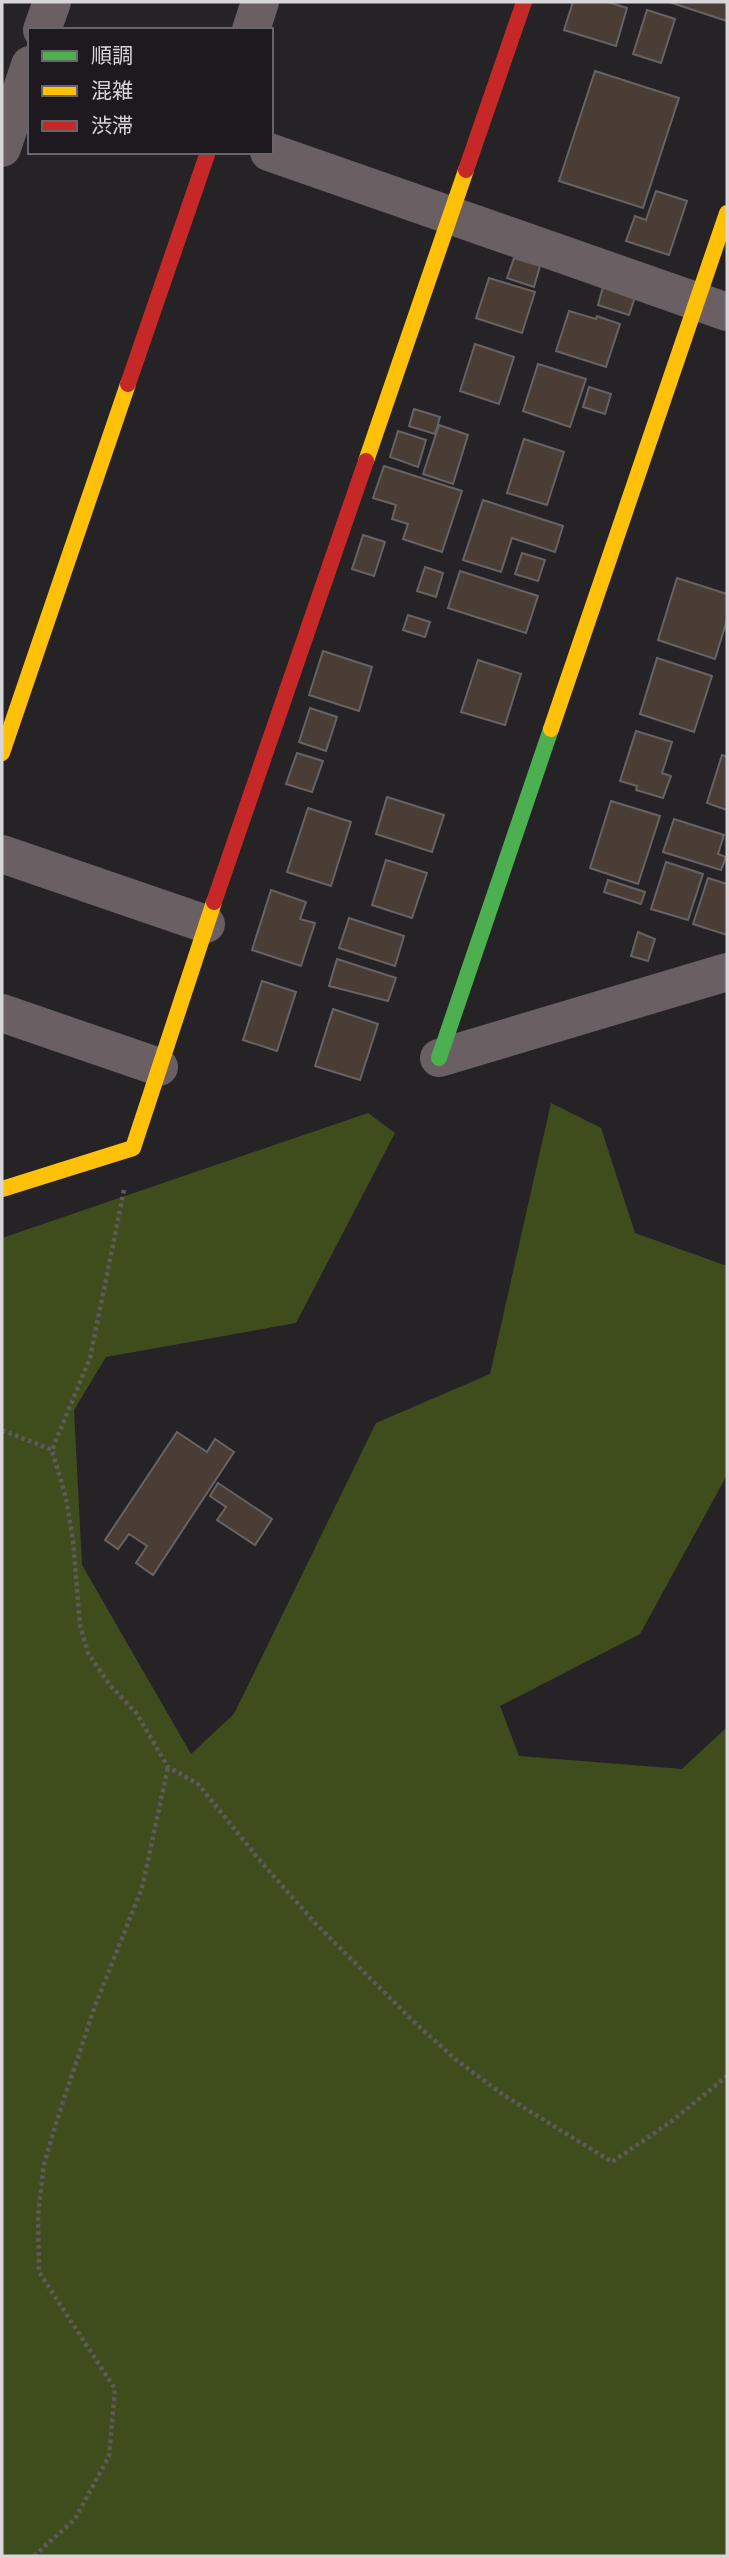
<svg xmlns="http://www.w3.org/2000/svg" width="729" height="2558" viewBox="0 0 729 2558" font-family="'Noto Sans','Noto Sans JP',sans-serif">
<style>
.green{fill:#3f4d1c}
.building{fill:#4a3d35;stroke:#666364;stroke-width:2}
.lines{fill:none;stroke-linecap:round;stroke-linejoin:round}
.path{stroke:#5f595b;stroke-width:4.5;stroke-dasharray:3.5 3.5;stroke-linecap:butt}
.street{stroke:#6a5f62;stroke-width:38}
.fast{stroke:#4caf50;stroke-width:16}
.slow{stroke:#ffc107;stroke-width:16}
.jam{stroke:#c62828;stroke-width:16}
</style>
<rect width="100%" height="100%" fill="#262327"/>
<polygon class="green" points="551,1103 601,1128 635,1233 727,1266 727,1475 640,1634 500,1706 519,1756 682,1769 727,1727 727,2556 2,2556 2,1238 368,1113 395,1133 296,1323 106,1357 74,1410 82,1565 191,1754 234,1714 376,1423 490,1374"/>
<g class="building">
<polygon points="573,2 608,2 627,8 616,46 564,30"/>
<polygon points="673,2 727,2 727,21 672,3"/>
<polygon points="647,10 675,19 661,63 633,54"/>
<polygon points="595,71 679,98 643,208 559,181"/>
<polygon points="656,191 687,201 669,255 626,241 635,216 646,220"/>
<polygon points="514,258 540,266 534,287 507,278"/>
<polygon points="489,278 535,292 522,333 476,318"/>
<polygon points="604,283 636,294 629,315 598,305"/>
<polygon points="569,311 596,319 597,316 620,324 606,367 556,351"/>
<polygon points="475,344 514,357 499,404 460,391"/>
<polygon points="538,364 586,379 570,427 523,411"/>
<polygon points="589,387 611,394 605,414 583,407"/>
<polygon points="414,409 440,417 435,434 409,426"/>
<polygon points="439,425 468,435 453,484 423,474"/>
<polygon points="398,431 426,440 418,467 390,457"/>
<polygon points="524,439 564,452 547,505 507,493"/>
<polygon points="384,466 462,491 442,552 403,539 408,524 392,519 396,505 373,498"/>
<polygon points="483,500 563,526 555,552 512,538 501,572 463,560"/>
<polygon points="363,535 385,542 374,576 352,569"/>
<polygon points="522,553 545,560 538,581 515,574"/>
<polygon points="425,567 443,573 436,597 417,591"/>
<polygon points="460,571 538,596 526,633 448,608"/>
<polygon points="677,578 727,594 727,620 715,659 658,640"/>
<polygon points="408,615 430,622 425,637 403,630"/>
<polygon points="323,651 372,667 359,711 309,695"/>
<polygon points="657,658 712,676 694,732 640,714"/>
<polygon points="478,660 521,674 505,725 461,712"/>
<polygon points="310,708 337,717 326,751 299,742"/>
<polygon points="636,731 672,742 662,773 671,776 663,798 636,790 637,786 620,781"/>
<polygon points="297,753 323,761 312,792 286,784"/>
<polygon points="722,755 727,757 727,810 707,803"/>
<polygon points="387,797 444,815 432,852 376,834"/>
<polygon points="611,801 660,816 638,884 590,868"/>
<polygon points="308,808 351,822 331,886 287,872"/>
<polygon points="674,819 724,835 718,854 726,857 721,870 663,852"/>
<polygon points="386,860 427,873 412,918 372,905"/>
<polygon points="666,862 703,874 688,920 651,909"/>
<polygon points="708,878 727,884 727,935 693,924"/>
<polygon points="608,880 645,892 641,904 604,892"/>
<polygon points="271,890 306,902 300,919 315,923 301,966 252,950"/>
<polygon points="349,918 404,936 395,966 339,948"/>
<polygon points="638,932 655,939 648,961 631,956"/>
<polygon points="337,959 396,978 388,1001 329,986"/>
<polygon points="262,981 296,992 277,1051 243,1040"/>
<polygon points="333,1009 378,1024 360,1080 315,1066"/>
<polygon points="177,1432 207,1452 215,1439 234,1452 153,1575 136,1563 147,1546 129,1534 118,1549 105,1540"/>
<polygon points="218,1483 272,1519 255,1545 217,1520 226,1507 210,1496"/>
</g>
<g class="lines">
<g class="path">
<polyline points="124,1190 90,1358 52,1450 66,1498 73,1540 80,1625 88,1653 109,1684 137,1714 168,1767 198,1784 262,1863 315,1923 412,2020 455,2059 505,2096 612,2162 672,2121 727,2076"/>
<polyline points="2,1430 52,1450"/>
<polyline points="34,2556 75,2519 109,2456 115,2389 39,2272 38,2215 44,2164 57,2120 95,2006 142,1888 168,1767"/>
</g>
<g class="street">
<polyline points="42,30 52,2"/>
<polyline points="251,30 260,2"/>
<polyline points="2,148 30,65"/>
<polyline points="269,152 727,312"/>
<polyline points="2,854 206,924"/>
<polyline points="2,1013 159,1067"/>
<polyline points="439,1058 727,972"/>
</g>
<polyline class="fast" points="439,1058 551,729"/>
<g class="slow">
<polyline points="366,461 466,170"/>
<polyline points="551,729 727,213"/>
<polyline points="2,753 128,384"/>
<polyline points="2,1189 133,1148 214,902"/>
</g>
<g class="jam">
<polyline points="466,170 524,2"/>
<polyline points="128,384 208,152"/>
<polyline points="214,902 366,461"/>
</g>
</g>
<rect width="729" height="2558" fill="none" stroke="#d9d6da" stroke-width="7"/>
<rect x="28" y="28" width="245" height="126" fill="#1d191f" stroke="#68656a" stroke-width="2"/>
<rect x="42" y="51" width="35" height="10" fill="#4caf50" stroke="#68656a" stroke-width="2"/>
<text x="91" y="63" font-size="21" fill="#d9d6da">順調</text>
<rect x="42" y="86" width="35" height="10" fill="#ffc107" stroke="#68656a" stroke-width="2"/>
<text x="91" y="98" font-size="21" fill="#d9d6da">混雑</text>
<rect x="42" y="121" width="35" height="10" fill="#c62828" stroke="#68656a" stroke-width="2"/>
<text x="91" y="133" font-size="21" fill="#d9d6da">渋滞</text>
</svg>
